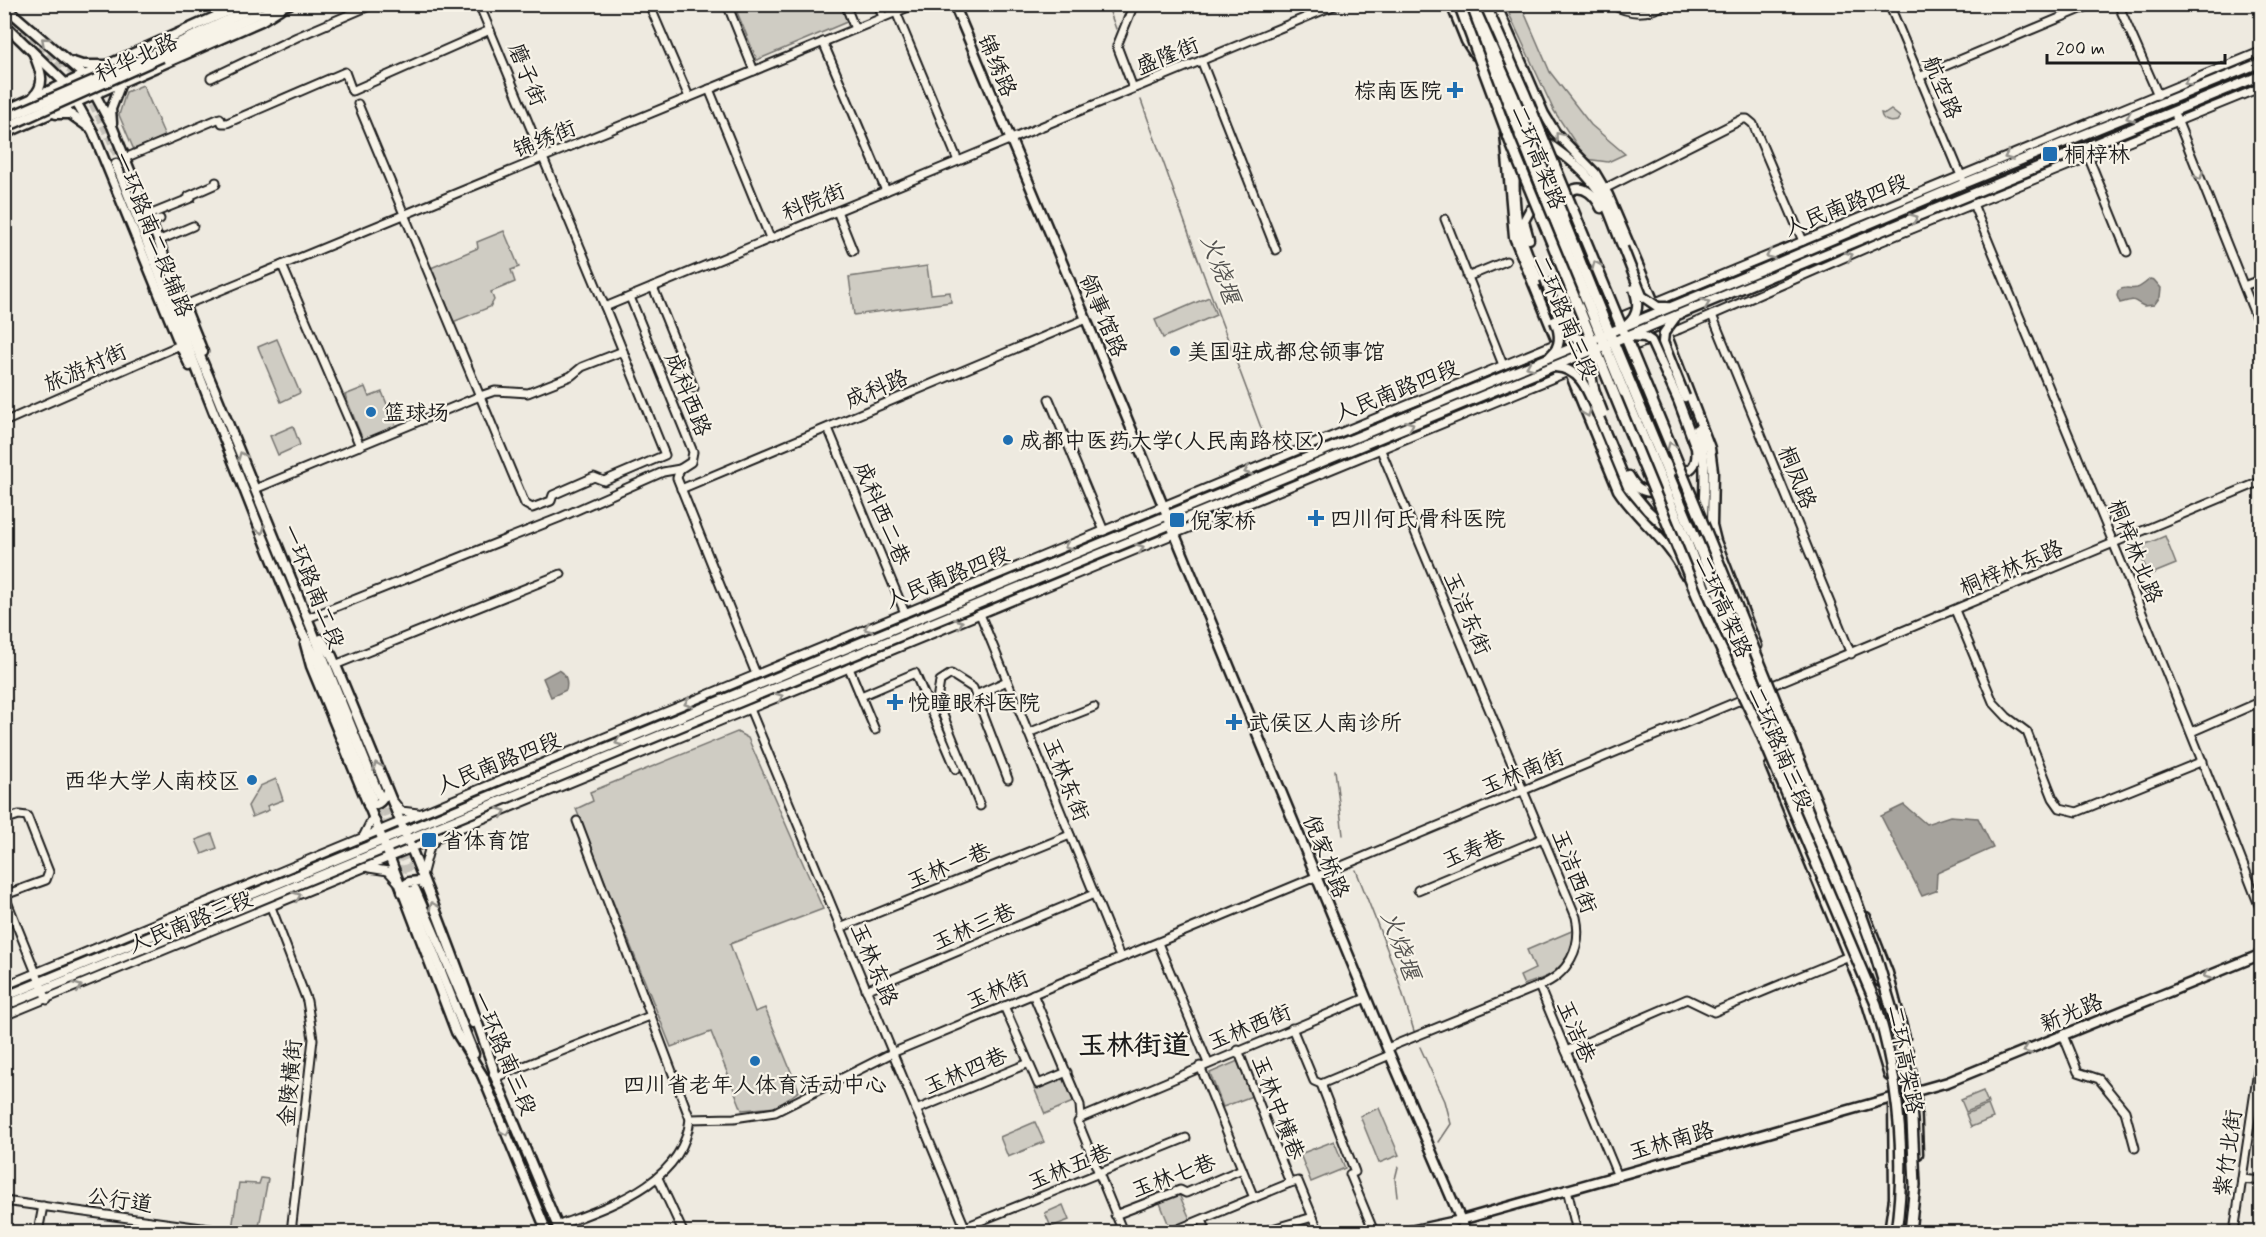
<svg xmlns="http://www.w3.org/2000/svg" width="2266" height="1237" viewBox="0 0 2266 1237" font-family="Mynerve,'LXGW WenKai TC',sans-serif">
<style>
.green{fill:#cfccc3;stroke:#767470;stroke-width:1.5}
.water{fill:#a6a39d;stroke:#6f6d69;stroke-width:1.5}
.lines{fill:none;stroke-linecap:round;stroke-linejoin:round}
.stream{stroke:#6f6d69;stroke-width:1.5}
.major-tunnel{stroke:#c4c1b9;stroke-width:8;stroke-dasharray:8 4;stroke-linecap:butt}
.minor-casing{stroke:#1c1c1c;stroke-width:11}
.major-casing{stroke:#1c1c1c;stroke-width:13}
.highway-casing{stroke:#1c1c1c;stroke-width:14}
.minor{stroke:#f7f3e8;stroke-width:7}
.major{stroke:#f7f3e8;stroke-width:8}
.highway{stroke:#f7f3e8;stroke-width:9}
.major-bridge-casing{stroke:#1c1c1c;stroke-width:13;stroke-linecap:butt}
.highway-bridge-casing{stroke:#1c1c1c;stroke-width:14;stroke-linecap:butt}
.major-bridge{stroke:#f7f3e8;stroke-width:8}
.highway-bridge{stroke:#f7f3e8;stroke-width:9}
.oneway{stroke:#94928c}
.poi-dot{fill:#1f6fb2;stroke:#f7f3e8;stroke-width:2}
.labels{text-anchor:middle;stroke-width:4.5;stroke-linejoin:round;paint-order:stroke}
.street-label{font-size:22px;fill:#1c1c1c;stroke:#f7f3e8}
.poi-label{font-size:22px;fill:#1c1c1c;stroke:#f7f3e8;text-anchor:start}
.water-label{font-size:24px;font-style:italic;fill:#535250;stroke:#f7f3e8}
.district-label{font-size:28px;font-weight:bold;fill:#1c1c1c;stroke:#f7f3e8}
</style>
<rect width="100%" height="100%" fill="#eeeae0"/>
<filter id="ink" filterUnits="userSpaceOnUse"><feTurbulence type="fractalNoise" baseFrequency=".0167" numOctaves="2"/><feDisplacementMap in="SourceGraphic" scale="12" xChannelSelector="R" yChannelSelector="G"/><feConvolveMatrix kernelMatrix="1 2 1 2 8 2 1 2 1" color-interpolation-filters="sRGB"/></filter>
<g filter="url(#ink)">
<g class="green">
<polygon points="734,5 842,5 849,21 757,60"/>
<polygon points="1505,5 1521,5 1550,72 1591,125 1625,154 1608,162 1586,159 1554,111"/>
<polygon points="143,85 165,136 134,150 119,115 126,92"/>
<path d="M1891,110L1900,117L1897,121C1890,123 1882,121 1881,113L1885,114Z"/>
<polygon points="504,231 519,267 511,270 515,282 491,292 494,300 490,307 453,322 431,268 478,248 477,242"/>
<polygon points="927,266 931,294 950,292 951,302 854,315 849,277"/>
<polygon points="1209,297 1216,315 1163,338 1155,320"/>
<polygon points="277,339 300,393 281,402 258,347"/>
<polygon points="365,387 369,397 382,392 396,426 363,440 345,395"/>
<polygon points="293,426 300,445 278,455 270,436"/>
<polygon points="2165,536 2176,564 2149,575 2137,548"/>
<polygon points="737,732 748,738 823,909 730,944 755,1012 765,1008 799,1091 777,1107 742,1110 711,1032 671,1047 576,809 593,801 590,792"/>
<polygon points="276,779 283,800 267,806 269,810 252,817 248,806 260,786"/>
<polygon points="212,834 217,848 202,854 196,840"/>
<path d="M1574,930C1571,971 1559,972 1524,985L1520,976L1535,969L1527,950Z"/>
<polygon points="1238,1061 1252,1096 1223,1107 1210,1073"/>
<polygon points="1064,1075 1075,1101 1045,1114 1034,1088"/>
<polygon points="1983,1091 1988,1103 1966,1112 1961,1100"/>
<polygon points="1988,1105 1993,1118 1971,1127 1966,1114"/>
<polygon points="1379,1108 1399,1155 1379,1163 1360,1116"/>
<polygon points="1035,1122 1044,1142 1008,1157 1000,1137"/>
<polygon points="1334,1141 1345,1168 1311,1182 1300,1154"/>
<polygon points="261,1178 268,1179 258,1232 232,1229 239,1183 259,1184"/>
<polygon points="1176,1193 1179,1194 1190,1219 1189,1222 1174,1229 1170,1228 1160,1203 1162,1199"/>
<polygon points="1063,1205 1069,1220 1051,1227 1045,1213"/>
</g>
<g class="water">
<path d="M2150,279L2154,280L2161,288L2160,297L2154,305L2144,306C2130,300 2139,298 2120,303L2117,296L2118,291C2126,285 2129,290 2137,288C2143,286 2146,282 2150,279Z"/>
<path d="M558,670C566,672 568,682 566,690L551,697L543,678Z"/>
<polygon points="1904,805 1926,824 1950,816 1978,818 1993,848 1937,873 1936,891 1922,896 1881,816"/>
</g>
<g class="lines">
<g class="stream">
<polyline points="1107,4 1116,29"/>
<polyline points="1122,47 1133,76"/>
<polyline points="1141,100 1203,273 1269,449"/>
<polyline points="1335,770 1343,835"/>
<polyline points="1356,870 1396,972 1414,1031"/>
<polyline points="1420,1047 1445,1101 1451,1124 1439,1142"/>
<polyline points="1397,1197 1395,1179 1398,1167"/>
</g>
<g class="major-tunnel">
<polyline points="4,13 45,49 63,69"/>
<polyline points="61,60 80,81"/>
<polyline points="87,93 110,138 120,163"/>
<polyline points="380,797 415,888"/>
<polyline points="372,799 408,890"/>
</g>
<defs>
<g id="minor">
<polyline points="479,4 605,307 1338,4"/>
<polyline points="649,4 689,97"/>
<polyline points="727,4 754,71"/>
<polyline points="845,4 855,29"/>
<polyline points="878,4 883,17"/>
<path d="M1610,4C1631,14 1645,16 1666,4"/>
<polyline points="1889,4 1962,178"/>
<polyline points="2118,4 2158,95"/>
<polyline points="896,12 958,161"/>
<polyline points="823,42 886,191"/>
<polyline points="1201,60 1276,250"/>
<polyline points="1919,77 2093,4"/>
<polyline points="211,78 297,37 374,4"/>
<polyline points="1133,88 1117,46 1134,4"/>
<polyline points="709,89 770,238"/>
<polyline points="358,104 525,504 532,508 551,501 553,495 594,477 604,481 665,455 605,307"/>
<polyline points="2176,117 2262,332"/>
<polyline points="2088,156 2127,252"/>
<polyline points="125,158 220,118 222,123 227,123 345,72 352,91 490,30"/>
<polyline points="1604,189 1743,119 1747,119 1753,124 1803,241"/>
<path d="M1973,204C2070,440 2170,675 2262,913"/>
<polyline points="837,211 853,251"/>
<polyline points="149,215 191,198 189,196 216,184 216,182"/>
<polyline points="1445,219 1503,365"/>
<polyline points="152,222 160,219"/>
<polyline points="160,240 193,226"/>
<polyline points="282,265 360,446"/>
<polyline points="1467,277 1506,261"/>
<polyline points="2244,286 2262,279"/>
<polyline points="653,287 694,388"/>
<polyline points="630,297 693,452 691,462 680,469 677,478 756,674"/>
<polyline points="185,305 916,4"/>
<polyline points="1712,315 1851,654"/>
<polyline points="1613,354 1680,329 1880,242 2262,87"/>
<polyline points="1049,399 1104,531"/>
<polyline points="4,422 180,345"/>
<polyline points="828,428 905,613"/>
<path d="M1380,448L1576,917C1583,947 1568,975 1539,986"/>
<polyline points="255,489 480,396 495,391 528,393 571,376 582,367 623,351"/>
<polyline points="681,489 1086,319"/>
<polyline points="1955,610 1993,702 2007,717 2027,732 2053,798 2060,808 2077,812 2203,761"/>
<polyline points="980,614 1120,957"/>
<polyline points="308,618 559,518 663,472 680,469"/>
<polyline points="335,665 561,574"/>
<polyline points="849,668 875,730"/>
<polyline points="1773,685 2262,481"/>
<polyline points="976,695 1007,681"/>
<polyline points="861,696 915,673 956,769"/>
<polyline points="750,709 967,1232"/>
<polyline points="2191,732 2262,701"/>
<polyline points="1028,733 1094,707"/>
<polyline points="394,802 401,811 418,813"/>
<polyline points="980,806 937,700 940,681 951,674 973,688 1008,779"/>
<polyline points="4,820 19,815 27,816 49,872 46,880 5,895"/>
<polyline points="363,837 373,817"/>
<polyline points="369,868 388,871 397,881"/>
<polyline points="422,876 430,846 434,842"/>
<polyline points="1418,890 1543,838"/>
<polyline points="4,894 47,1000"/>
<polyline points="271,907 307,1001 313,1039 291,1232"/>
<polyline points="840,928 1070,835"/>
<polyline points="1158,943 1208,1063"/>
<polyline points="4,986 2262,51"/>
<polyline points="866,990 1094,894"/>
<polyline points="1033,994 1080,1105 1081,1118 1078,1122 1123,1232"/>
<polyline points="1004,1006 1038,1084 1067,1072"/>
<polyline points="4,1016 1597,360"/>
<polyline points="1292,1028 1314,1081 1321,1084 1355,1172 1350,1174 1372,1227"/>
<polyline points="2063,1035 2078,1072 2099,1079 2125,1111 2135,1148"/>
<polyline points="1387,1048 1539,986 1617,1174"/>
<polyline points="1238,1050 1290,1183 1298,1181 1319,1232"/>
<polyline points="1566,1051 1687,999 1714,1012 1849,956"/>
<polyline points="1200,1066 1254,1198"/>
<polyline points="499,1076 650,1016"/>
<polyline points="1321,1084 1390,1055"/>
<polyline points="916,1110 1029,1063"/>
<polyline points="1081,1118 1366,998"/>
<polyline points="690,1119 734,1118 775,1112 892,1053 1743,699"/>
<polyline points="658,1178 683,1232"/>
<polyline points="2242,1179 2262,1181"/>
<polyline points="1567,1189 1577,1232"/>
<polyline points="4,1201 231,1232"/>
<polyline points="1115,1215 1180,1190 1186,1193 1242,1169"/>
<polyline points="1202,1220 1207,1232"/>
<path d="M557,1226C609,1206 683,1184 690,1119L577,821"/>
<polyline points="38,1232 43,1206"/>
<polyline points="147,1232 149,1221"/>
<polyline points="953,1232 1186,1138"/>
<polyline points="1171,1232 1290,1183"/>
<polyline points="1262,1232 1313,1217"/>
<polyline points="2234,1232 2262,1044"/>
</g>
<g id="major">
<polyline points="954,4 1093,336 1387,1048 1466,1232"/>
<polyline points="1451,4 1466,41 1475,55"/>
<polyline points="1464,4 1492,80"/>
<polyline points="1496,4 1544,114 1555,132 1595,173 1608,195 1656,307"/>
<polyline points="4,6 85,76 112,126 203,352"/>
<polyline points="4,24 66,84 93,132 180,345 190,366"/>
<polyline points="159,52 261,4"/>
<polyline points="162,57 258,14 290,4"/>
<polyline points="73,62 82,65 108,65"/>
<polyline points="1489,76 1495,86 1504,117"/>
<path d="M33,97C47,83 40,71 34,54"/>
<polyline points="4,111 244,4"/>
<polyline points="56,114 70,114 87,126"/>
<polyline points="112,123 111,109 121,83"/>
<path d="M1529,130C1557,150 1588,169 1604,200C1611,216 1617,233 1623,248"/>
<path d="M1505,133L1514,237L1618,490C1638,521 1669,540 1684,574"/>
<path d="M1520,133C1514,160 1512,201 1519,228C1523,246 1532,264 1539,281"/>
<polyline points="4,134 261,21 280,9"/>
<polyline points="116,164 257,522 301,630 315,656 372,798"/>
<path d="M1563,215C1562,182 1588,180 1601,208"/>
<polyline points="1529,239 1524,221 1530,210 1536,207 1545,208 1552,216"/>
<polyline points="1758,271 1965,183 2262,62"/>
<polyline points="1762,280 2262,75"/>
<polyline points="171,288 215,391 379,795"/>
<polyline points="1664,328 1710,448 1713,471 1712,525 1716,541 1757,646"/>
<polyline points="1598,415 1628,487 1647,510 1688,548"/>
<path d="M1697,429C1708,459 1704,487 1703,518C1703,533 1705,547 1707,561"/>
<path d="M1665,462L1680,474C1694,470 1698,462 1696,448L1678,400"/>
<path d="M1629,476C1634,485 1639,491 1650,492L1657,487"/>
<polyline points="1739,628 1749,640"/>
<path d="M321,639L332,656C390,795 449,936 497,1079"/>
<polyline points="305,644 311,666 386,848 456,1032 484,1078"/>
<polyline points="1770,766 1865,997 1889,1076"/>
<polyline points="1811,793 1814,811"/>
<path d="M368,805C379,806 383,800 387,791"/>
<polyline points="415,889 473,1023"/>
<polyline points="409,891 474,1054"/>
<polyline points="402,892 402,887 409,882 420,881 425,886"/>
<polyline points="1866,917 1888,973 1905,1038"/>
<polyline points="4,997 1352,439"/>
<polyline points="4,1006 1356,448"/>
<polyline points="1908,1051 1916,1100 1918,1154"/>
<polyline points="494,1074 560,1232"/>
<polyline points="482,1075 547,1232"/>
<polyline points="1405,1232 1461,1220 1948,1082 2262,954"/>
<polyline points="1889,1232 1894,1198 1893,1100"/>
</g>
<g id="highway">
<polyline points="1469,4 1584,294"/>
<polyline points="1477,4 1592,291"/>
<polyline points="1632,387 1880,981"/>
<polyline points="1624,392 1684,535 1706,592 1716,609 1865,968"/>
<polyline points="1882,1038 1884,1056"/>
</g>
</defs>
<use href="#minor" class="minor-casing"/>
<use href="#major" class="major-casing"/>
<use href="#highway" class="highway-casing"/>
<use href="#minor" class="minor"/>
<use href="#major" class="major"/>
<use href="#highway" class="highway"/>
<defs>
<g id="major-bridge">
<polyline points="4,119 159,52"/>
<polyline points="4,128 162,57"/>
<polyline points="1623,248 1642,296 1658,307 1667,307"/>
<path d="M1545,279C1553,300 1560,342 1588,340"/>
<polyline points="1675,318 1664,333 1663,342 1685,397"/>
<path d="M1628,324C1639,314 1639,303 1634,289"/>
<polyline points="1630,336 1645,337 1651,341 1678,400"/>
<path d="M1599,348C1585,374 1593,387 1603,413"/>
<path d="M1551,355C1562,346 1560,333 1555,321"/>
<path d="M1555,367C1583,369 1588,393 1598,415"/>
<polyline points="1352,439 1758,271"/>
<polyline points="1356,448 1762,280"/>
</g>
<g id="highway-bridge">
<path d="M1459,4L1510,141L1706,617L1761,733L1876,1004C1898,1078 1907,1156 1896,1232"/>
<polyline points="1485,4 1524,92 1696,507 1850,884 1875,953 1903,1047 1908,1080 1912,1120 1915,1185 1910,1232"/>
<polyline points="1592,291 1632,387"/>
<polyline points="1584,294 1624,392"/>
</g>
</defs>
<use href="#major-bridge" class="major-bridge-casing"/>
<use href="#highway-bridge" class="highway-bridge-casing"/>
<use href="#major-bridge" class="major-bridge"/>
<use href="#highway-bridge" class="highway-bridge"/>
</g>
<defs><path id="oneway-chevron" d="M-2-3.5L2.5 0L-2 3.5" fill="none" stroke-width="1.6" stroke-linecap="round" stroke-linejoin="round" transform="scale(1.5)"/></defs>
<g class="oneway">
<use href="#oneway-chevron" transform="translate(45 41) rotate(-139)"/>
<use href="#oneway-chevron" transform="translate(2188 82) rotate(157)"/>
<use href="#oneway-chevron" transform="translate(2130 117) rotate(158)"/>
<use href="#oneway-chevron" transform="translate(1559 136) rotate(-129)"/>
<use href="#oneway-chevron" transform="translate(2008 156) rotate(157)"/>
<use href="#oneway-chevron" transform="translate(2199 176) rotate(68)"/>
<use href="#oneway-chevron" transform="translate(1914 218) rotate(-22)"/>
<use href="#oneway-chevron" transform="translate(1770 255) rotate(157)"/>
<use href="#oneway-chevron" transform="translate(1849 256) rotate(-23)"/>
<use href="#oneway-chevron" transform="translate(1596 265) rotate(-113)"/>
<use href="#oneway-chevron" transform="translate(1706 303) rotate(-22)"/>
<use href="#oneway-chevron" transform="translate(1530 366) rotate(158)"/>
<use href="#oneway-chevron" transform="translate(1587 413) rotate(68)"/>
<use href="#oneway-chevron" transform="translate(1410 425) rotate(-22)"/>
<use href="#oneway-chevron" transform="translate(1671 446) rotate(-113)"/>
<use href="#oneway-chevron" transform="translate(242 456) rotate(-112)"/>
<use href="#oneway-chevron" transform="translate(1248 471) rotate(158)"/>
<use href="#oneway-chevron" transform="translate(261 530) rotate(68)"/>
<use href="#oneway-chevron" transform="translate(1068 546) rotate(158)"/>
<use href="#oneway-chevron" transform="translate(1140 548) rotate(-22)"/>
<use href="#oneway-chevron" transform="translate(959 623) rotate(-22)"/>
<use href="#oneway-chevron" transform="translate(868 628) rotate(158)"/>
<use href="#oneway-chevron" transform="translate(779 697) rotate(-22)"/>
<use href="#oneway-chevron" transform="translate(688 703) rotate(158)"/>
<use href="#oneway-chevron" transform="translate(619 742) rotate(158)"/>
<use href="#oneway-chevron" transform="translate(377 766) rotate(-113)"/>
<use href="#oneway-chevron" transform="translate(502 812) rotate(-22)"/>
<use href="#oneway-chevron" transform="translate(297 896) rotate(-22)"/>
<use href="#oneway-chevron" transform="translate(433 906) rotate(-112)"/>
<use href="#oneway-chevron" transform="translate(2207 975) rotate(158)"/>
<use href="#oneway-chevron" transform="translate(78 987) rotate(-22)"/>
<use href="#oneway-chevron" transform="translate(2027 1050) rotate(158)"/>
<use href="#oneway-chevron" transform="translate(506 1132) rotate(67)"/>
</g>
</g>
<g class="poi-dot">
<path d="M1452 81h6v6h6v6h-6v6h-6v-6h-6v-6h6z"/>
<rect x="2042" y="146" width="16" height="16" rx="3"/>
<circle cx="1175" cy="351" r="6"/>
<circle cx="371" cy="412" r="6"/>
<circle cx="1008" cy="440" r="6"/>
<path d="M1313 509h6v6h6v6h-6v6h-6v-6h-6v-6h6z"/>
<rect x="1169" y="512" width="16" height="16" rx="3"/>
<path d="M892 693h6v6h6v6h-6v6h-6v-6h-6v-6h6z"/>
<path d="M1231 713h6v6h6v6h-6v6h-6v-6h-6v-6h6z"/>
<circle cx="252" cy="780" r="6"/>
<rect x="421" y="832" width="16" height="16" rx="3"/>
<circle cx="755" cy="1061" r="6"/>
</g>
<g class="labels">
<g class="street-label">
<text transform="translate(1167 55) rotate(-22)" y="8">盛隆街</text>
<text transform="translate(136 57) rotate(-24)" y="8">科华北路</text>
<text transform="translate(998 65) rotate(67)" y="8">锦绣路</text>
<text transform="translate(528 74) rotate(68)" y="8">磨子街</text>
<text transform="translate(1943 87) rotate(67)" y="8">航空路</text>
<text transform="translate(544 138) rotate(-22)" y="8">锦绣街</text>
<text transform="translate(1539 157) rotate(68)" y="8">二环高架路</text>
<text transform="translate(813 201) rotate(-22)" y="8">科院街</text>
<text transform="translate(1846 204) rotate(-22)" y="8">人民南路四段</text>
<text transform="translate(154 234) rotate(68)" y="8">一环路南二段辅路</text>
<text transform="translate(1104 315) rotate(67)" y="8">领事馆路</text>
<text transform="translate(1566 317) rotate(67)" y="8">二环路南三段</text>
<text transform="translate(85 367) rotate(-24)" y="8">旅游村街</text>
<text transform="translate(876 388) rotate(-23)" y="8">成科路</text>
<text transform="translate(1396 390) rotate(-22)" y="8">人民南路四段</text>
<text transform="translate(689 394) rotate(68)" y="8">成科西路</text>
<text transform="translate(1798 477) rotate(68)" y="8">桐凤路</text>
<text transform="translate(883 513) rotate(67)" y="8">成科西二巷</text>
<text transform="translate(2136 551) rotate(68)" y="8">桐梓林北路</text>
<text transform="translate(2011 567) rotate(-23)" y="8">桐梓林东路</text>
<text transform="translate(947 576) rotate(-22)" y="8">人民南路四段</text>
<text transform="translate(314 586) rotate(68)" y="8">一环路南二段</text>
<text transform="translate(1724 606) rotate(66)" y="8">二环高架路</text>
<text transform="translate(1468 613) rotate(67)" y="8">玉洁东街</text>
<text transform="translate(1781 748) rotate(67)" y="8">二环路南三段</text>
<text transform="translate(498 762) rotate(-22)" y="8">人民南路四段</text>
<text transform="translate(1522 771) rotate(-22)" y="8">玉林南街</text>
<text transform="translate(1067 779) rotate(68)" y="8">玉林东街</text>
<text transform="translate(1473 848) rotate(-23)" y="8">玉寿巷</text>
<text transform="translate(1327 856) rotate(68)" y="8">倪家桥路</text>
<text transform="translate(948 865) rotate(-22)" y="8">玉林一巷</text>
<text transform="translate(1575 871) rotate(69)" y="8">玉洁西街</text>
<text transform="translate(190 921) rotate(-22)" y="8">人民南路三段</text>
<text transform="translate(973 926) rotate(-23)" y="8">玉林三巷</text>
<text transform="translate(875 964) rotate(67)" y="8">玉林东路</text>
<text transform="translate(997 989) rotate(-23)" y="8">玉林街</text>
<text transform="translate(2071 1012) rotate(-23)" y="8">新光路</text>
<text transform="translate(1249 1026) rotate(-22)" y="8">玉林西街</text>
<text transform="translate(1577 1031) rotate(67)" y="8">玉洁巷</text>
<text transform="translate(505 1053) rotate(67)" y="8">一环路南三段</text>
<text transform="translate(1906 1059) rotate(79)" y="8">二环高架路</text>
<text transform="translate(965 1070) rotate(-23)" y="8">玉林四巷</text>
<text transform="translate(289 1083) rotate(-85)" y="8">金陵横街</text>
<text transform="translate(1279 1107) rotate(69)" y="8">玉林中横巷</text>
<text transform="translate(1671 1140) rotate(-16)" y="8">玉林南路</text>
<text transform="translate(2227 1153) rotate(-82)" y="8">紫竹北街</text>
<text transform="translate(1069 1166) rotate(-22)" y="8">玉林五巷</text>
<text transform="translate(1173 1175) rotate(-20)" y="8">玉林七巷</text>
<text transform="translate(120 1199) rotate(8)" y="8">公行道</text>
</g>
<g class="poi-label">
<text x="1442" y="98" text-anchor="end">棕南医院</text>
<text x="2064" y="162">桐梓林</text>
<text x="1187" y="359">美国驻成都总领事馆</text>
<text x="383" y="420">篮球场</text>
<text x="1020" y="448">成都中医药大学(人民南路校区)</text>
<text x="1330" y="526">四川何氏骨科医院</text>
<text x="1190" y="528">倪家桥</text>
<text x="908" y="710">悦瞳眼科医院</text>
<text x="1248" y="730">武侯区人南诊所</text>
<text x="240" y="788" text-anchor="end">西华大学人南校区</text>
<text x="442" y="848">省体育馆</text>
<text x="755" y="1092" text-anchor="middle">四川省老年人体育活动中心</text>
</g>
<g class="water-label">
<text transform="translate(1221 269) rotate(70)" y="8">火烧堰</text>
<text transform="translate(1401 945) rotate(70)" y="8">火烧堰</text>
</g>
<g class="district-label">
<text x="1134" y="1054">玉林街道</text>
</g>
</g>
<rect width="2266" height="1237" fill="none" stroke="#f7f3e8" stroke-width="24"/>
<rect x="12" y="12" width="2242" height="1213" fill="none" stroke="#1c1c1c" stroke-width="2" filter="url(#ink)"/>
<path d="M2047 54v9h178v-9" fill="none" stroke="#1c1c1c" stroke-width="3"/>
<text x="2056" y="54" font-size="18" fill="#1c1c1c" stroke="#f7f3e8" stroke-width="4.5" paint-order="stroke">200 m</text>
</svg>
